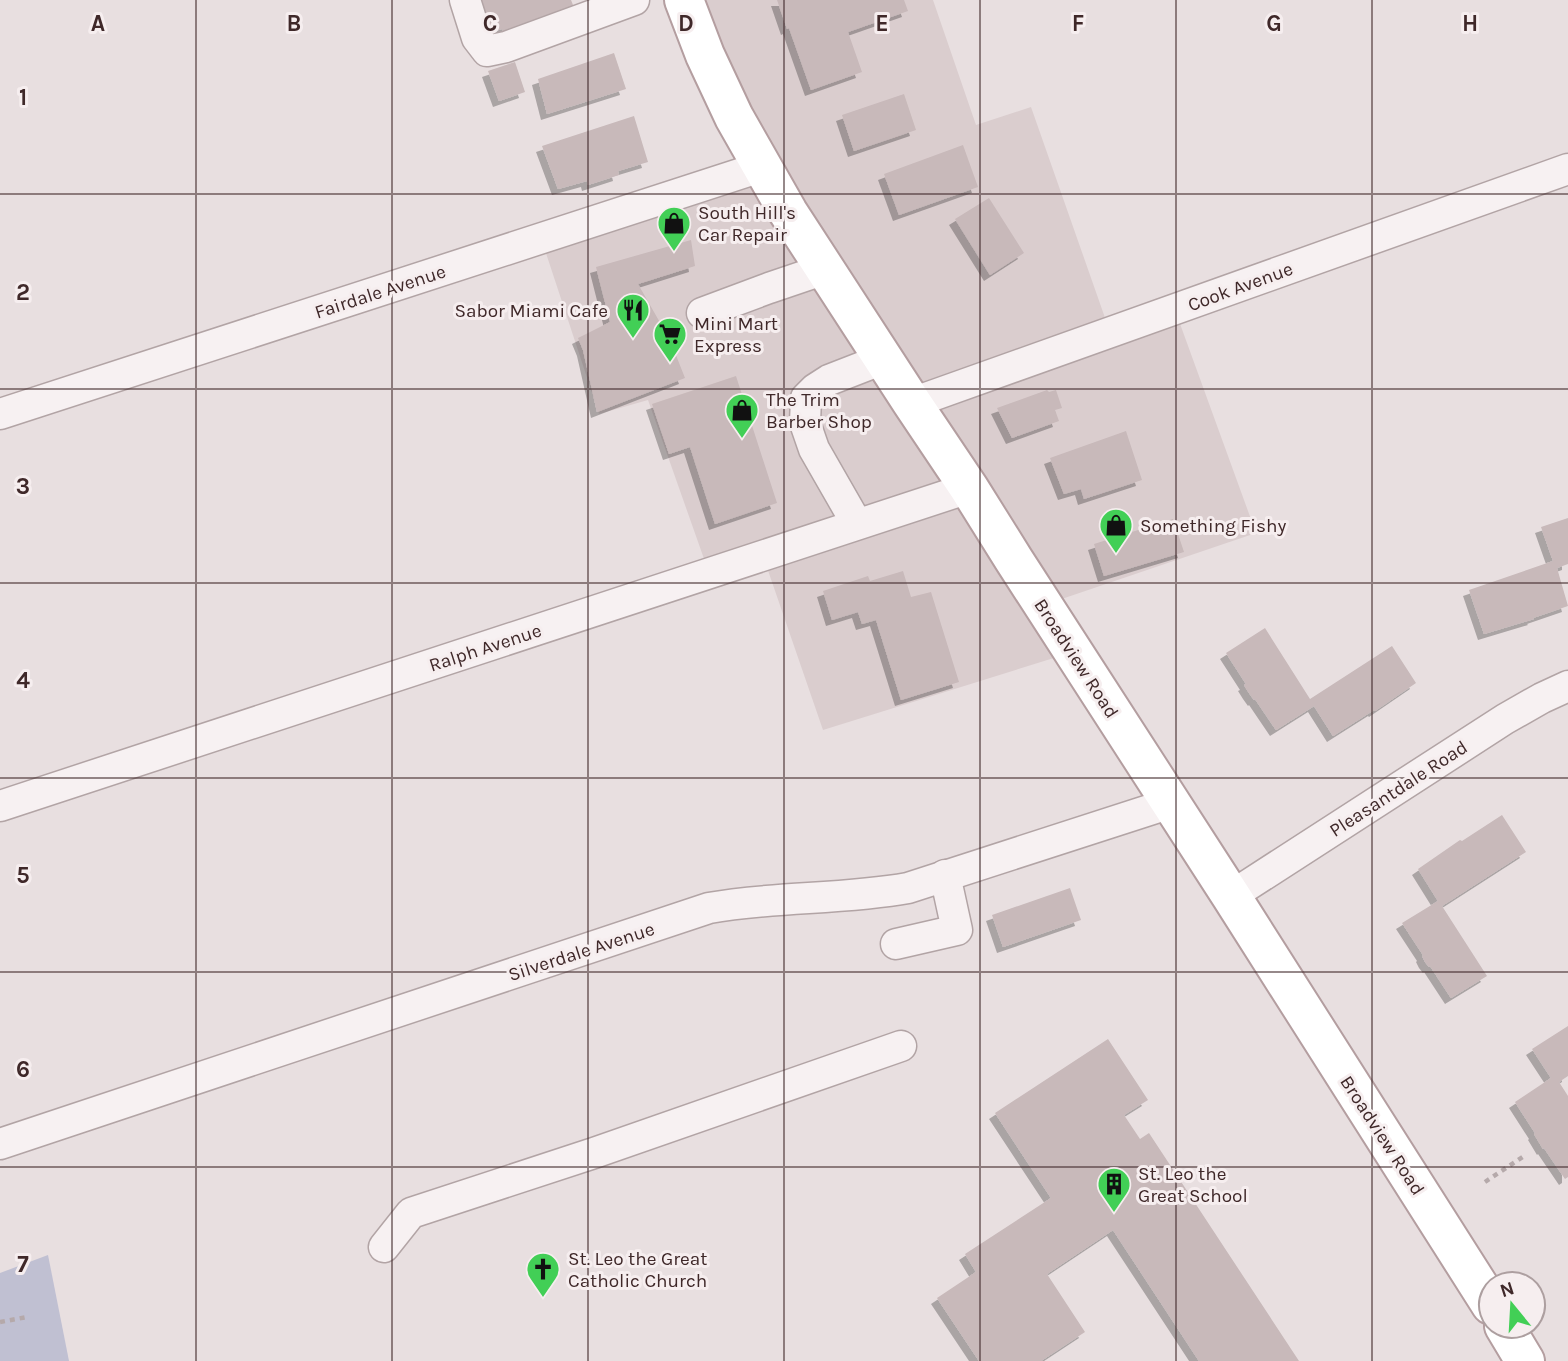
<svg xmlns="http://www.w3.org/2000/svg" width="1568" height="1361" viewBox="0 0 1568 1361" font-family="Karla,sans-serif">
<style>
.built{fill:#dacdce}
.green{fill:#c0c0d2}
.building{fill:#c8b9ba;filter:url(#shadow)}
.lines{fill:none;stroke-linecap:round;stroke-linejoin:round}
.minor-casing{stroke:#b2a4a5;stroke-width:33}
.major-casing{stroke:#b49ea0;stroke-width:42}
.path{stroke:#b5a9aa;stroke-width:4.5;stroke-dasharray:5 5;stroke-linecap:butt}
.minor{stroke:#f7f1f2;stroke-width:30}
.major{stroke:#fff;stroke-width:38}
.grid{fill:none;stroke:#3f2829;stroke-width:2;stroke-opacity:0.55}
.labels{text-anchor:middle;stroke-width:6;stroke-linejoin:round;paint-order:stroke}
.poi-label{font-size:19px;fill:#3f2829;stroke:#f6eeef;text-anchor:start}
.street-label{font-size:19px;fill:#3f2829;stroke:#f6eeef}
.grid-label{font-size:23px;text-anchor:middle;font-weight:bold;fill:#3f2829;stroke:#f6eeef;stroke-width:6;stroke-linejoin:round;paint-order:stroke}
</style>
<defs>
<filter id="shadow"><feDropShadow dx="-6" dy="6" stdDeviation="0" flood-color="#0004"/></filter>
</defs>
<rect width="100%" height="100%" fill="#e8dfe0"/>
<polygon class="built" points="684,0 933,0 976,125 1031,107 1110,332 1175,310 1256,533 1044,605 1073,652 823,730 763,556 709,573 648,400 599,414 541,238 761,167"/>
<polygon class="green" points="48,1255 69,1361 0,1361 0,1273"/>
<g class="building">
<polygon points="481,0 571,0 575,10 503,33 502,29 492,32"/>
<polygon points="777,0 904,0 908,11 848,32 862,72 811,90 789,28 787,29"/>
<polygon points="614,53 626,89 547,114 538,79"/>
<polygon points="515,62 525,92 499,101 488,71"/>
<polygon points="904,94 916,130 854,151 842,115"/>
<polygon points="634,116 648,162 618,171 619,175 588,185 587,181 558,189 542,146"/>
<polygon points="963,145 978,187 899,215 884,174"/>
<polygon points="989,198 1024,253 990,275 955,219"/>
<polygon points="691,240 695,266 638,284 670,340 685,378 597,412 583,350 578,338 610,322 596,267"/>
<polygon points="736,376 777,503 715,524 690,447 669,454 652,404"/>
<polygon points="1047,390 1049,392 1056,390 1062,408 1055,410 1059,421 1012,438 997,408"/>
<polygon points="1126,431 1142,480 1084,499 1081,489 1064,494 1050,458"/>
<polygon points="1568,518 1568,564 1557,568 1568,606 1533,618 1534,619 1484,634 1469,590 1553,561 1541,527"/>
<polygon points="1173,519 1184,552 1104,576 1094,544"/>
<polygon points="903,571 911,597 931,592 959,682 901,700 876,620 862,624 858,612 832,620 823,591 868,576 870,581"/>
<polygon points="1265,628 1310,699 1392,646 1416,683 1375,711 1374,710 1333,736 1314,706 1276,730 1255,699 1254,700 1249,693 1244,685 1246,684 1226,653"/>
<polygon points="1502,815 1526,852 1442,906 1487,976 1451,998 1430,966 1429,967 1425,962 1422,956 1423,955 1402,923 1438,901 1418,869 1460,840 1462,841"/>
<polygon points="1070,888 1081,920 1003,947 992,915"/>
<polygon points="1568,1026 1568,1076 1559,1082 1568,1096 1568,1177 1565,1179 1544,1148 1543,1149 1534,1134 1535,1133 1515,1102 1551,1078 1532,1049"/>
<polygon points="1108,1039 1148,1100 1124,1115 1140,1139 1149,1133 1299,1361 1199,1361 1113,1230 1047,1274 1085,1332 1041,1361 979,1361 937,1298 976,1272 965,1254 1051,1198 995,1113"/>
</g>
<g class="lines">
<defs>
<g id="minor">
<polyline points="465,0 477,38 487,51 506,47 634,0"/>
<polyline points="702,313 769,288 825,269"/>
<polyline points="912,403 1568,169"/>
<polyline points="0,414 761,167"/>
<polyline points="857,524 814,449 805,423 806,398 815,389 829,380 883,359"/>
<polyline points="0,806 969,488"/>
<polyline points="1231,896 1505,719 1542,698 1568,686"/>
<polyline points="896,944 957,930 945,875"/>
<path d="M0,1144L709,908C775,896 842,900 908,888L1171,803"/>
<polyline points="384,1247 411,1213 594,1153 901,1046"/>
</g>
<g id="major">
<polyline points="684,0 705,55 734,117 788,212 912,403 969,488 1014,560 1231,896 1491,1305"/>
<polyline points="1504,1326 1525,1361"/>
</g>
</defs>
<use href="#minor" class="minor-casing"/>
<use href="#major" class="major-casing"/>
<g class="path">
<polyline points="1485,1182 1524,1156"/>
<polyline points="0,1322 27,1317"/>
</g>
<use href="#minor" class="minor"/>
<use href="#major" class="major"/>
</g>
<path class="grid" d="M196,0V1361M392,0V1361M588,0V1361M784,0V1361M980,0V1361M1176,0V1361M1372,0V1361M0,194H1568M0,389H1568M0,583H1568M0,778H1568M0,972H1568M0,1167H1568"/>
<defs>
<symbol id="shop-pin" viewBox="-11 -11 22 30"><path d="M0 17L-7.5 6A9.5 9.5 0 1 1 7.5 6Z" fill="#42cf56" stroke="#f6eeef"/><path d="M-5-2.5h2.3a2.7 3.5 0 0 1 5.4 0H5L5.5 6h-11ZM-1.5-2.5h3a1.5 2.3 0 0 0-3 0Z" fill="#111"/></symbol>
<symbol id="restaurant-pin" viewBox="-11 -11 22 30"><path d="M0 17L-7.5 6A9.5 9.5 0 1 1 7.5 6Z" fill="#42cf56" stroke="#f6eeef"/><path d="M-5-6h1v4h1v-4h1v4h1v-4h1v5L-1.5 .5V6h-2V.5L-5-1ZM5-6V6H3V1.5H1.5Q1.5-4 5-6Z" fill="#111"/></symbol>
<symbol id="supermarket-pin" viewBox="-11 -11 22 30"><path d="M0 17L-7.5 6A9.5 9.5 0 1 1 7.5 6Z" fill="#42cf56" stroke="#f6eeef"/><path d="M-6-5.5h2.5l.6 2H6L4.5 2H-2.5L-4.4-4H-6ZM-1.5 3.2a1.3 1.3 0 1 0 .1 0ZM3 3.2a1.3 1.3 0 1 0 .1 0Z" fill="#111"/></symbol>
<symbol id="building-pin" viewBox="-11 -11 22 30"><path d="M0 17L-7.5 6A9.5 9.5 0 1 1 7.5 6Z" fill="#42cf56" stroke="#f6eeef"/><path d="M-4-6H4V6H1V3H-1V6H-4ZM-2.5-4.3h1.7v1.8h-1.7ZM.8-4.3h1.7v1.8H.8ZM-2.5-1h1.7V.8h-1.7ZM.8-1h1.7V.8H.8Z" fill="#111"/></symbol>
<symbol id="church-pin" viewBox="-11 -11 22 30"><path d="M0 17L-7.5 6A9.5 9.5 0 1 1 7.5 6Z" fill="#42cf56" stroke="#f6eeef"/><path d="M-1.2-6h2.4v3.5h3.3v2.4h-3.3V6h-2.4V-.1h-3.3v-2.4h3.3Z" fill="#111"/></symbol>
</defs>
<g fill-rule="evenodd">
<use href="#shop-pin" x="655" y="204" width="38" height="52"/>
<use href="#restaurant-pin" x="614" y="291" width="38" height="52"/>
<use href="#supermarket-pin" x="651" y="315" width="38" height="52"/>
<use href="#shop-pin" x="723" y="391" width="38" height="52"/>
<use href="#shop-pin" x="1097" y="506" width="38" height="52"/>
<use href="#building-pin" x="1095" y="1165" width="38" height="52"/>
<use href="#church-pin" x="524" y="1250" width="38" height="52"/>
</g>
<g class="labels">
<g class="poi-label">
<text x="698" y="219">South Hill's<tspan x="698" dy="22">Car Repair</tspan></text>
<text x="608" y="317" text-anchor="end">Sabor Miami Cafe</text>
<text x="694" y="330">Mini Mart<tspan x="694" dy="22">Express</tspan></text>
<text x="766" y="406">The Trim<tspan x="766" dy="22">Barber Shop</tspan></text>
<text x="1140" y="532">Something Fishy</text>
<text x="1138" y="1180">St. Leo the<tspan x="1138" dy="22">Great School</tspan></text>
<text x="568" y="1265">St. Leo the Great<tspan x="568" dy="22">Catholic Church</tspan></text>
</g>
<g class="street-label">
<text transform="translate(1240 286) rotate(-20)" y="7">Cook Avenue</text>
<text transform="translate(380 291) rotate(-18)" y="7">Fairdale Avenue</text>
<text transform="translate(485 647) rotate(-18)" y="7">Ralph Avenue</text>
<text transform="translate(1077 658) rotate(57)" y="7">Broadview Road</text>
<text transform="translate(1398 788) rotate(-33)" y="7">Pleasantdale Road</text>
<text transform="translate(581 951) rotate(-18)" y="7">Silverdale Avenue</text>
<text transform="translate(1383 1135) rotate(57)" y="7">Broadview Road</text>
</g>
</g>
<g class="grid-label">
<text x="98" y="31">A</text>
<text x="294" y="31">B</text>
<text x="490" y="31">C</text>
<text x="686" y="31">D</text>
<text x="882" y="31">E</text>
<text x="1078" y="31">F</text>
<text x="1274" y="31">G</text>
<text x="1470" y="31">H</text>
<text x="23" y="105">1</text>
<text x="23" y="300">2</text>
<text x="23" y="494">3</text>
<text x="23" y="688">4</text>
<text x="23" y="883">5</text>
<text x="23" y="1077">6</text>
<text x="23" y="1272">7</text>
</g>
<g transform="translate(1512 1305) rotate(342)"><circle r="33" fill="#f6eeef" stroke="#ad9fa0" stroke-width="2"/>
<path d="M0-5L12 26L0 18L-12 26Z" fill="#42cf56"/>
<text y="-10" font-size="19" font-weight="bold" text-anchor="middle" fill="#3f2829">N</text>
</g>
</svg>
